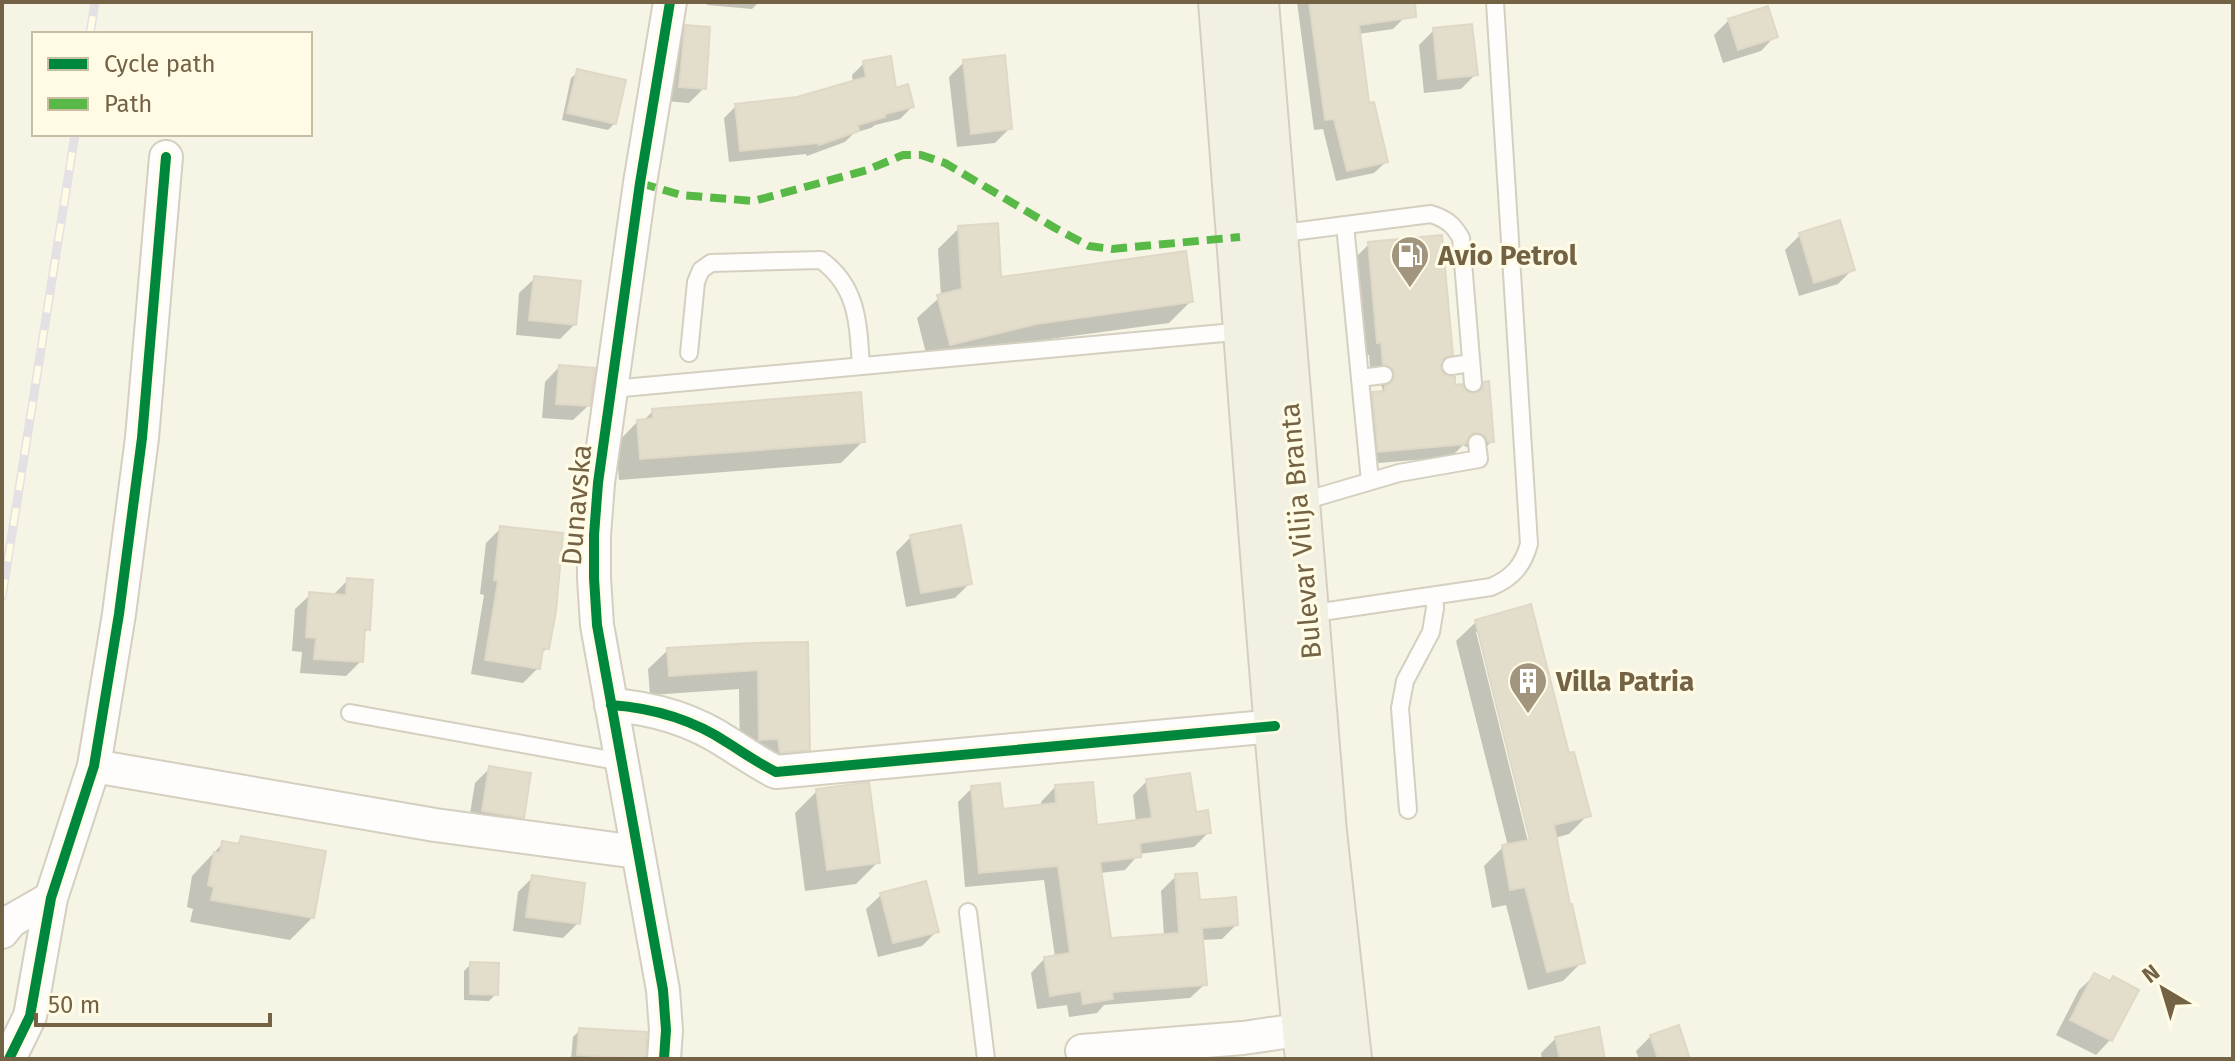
<svg xmlns="http://www.w3.org/2000/svg" width="2235" height="1061" viewBox="0 0 2235 1061" font-family="'Fira Sans',sans-serif">
<style>
.shadow{fill:#0003;fill-rule:evenodd}
.building{fill:#e3ddcc;stroke:#dfd8c7;stroke-width:2}
.lines{fill:none;stroke-linecap:round;stroke-linejoin:round}
.service-casing{stroke:#d5cfc0;stroke-width:20}
.minor-casing{stroke:#d5cfc0;stroke-width:36}
.primary-casing{stroke:#d5cfc2;stroke-width:48}
.service{stroke:#fefdfb;stroke-width:16}
.minor{stroke:#fefdfb;stroke-width:32}
.primary{stroke:#f2f0e2;stroke-width:44}
.rail-casing{stroke:#e5e0e3;stroke-width:9}
.rail{stroke:#fffbe5;stroke-width:6;stroke-dasharray:18;stroke-linecap:butt}
.quiet{stroke:#58b947;stroke-width:8;stroke-dasharray:16 8;stroke-linecap:butt}
.cycleway-casing{stroke:#fffbe5;stroke-width:15}
.cycleway{stroke:#00873e;stroke-width:10}
.labels{text-anchor:middle;stroke-width:6;stroke-linejoin:round;paint-order:stroke}
.poi-label{font-size:28px;font-weight:bold;fill:#746245;stroke:#fffbe5;text-anchor:start}
.street-label{font-size:28px;fill:#746245;stroke:#fffbe5}
</style>
<rect width="100%" height="100%" fill="#f6f4e5"/>
<g class="shadow">
<polygon points="708,2 759,2 752,9 707,5"/>
<polygon points="1297,2 1402,2 1404,18 1393,29 1358,34 1367,105 1386,162 1374,173 1336,181 1323,129 1314,130"/>
<polygon points="1729,20 1775,36 1761,51 1723,63 1714,35"/>
<polygon points="686,27 704,88 689,103 665,101 671,42"/>
<polygon points="1434,30 1476,74 1461,89 1424,93 1419,45"/>
<polygon points="964,62 1010,128 995,143 957,147 949,77"/>
<polygon points="864,63 912,107 900,119 875,125 871,128 854,133 845,142 807,156 806,154 729,162 724,118 736,106 798,99 853,83 852,75"/>
<polygon points="578,72 615,123 608,130 562,120 571,78"/>
<polygon points="959,228 999,279 1191,301 1169,323 1013,344 929,365 917,318 941,296 938,249"/>
<polygon points="1800,235 1853,269 1838,284 1799,296 1785,250"/>
<polygon points="1369,244 1451,354 1438,367 1454,387 1473,396 1485,384 1492,441 1479,454 1463,445 1451,457 1366,464 1360,407 1373,394 1381,393 1383,389 1379,381 1371,377 1369,355 1365,355 1356,257"/>
<polygon points="534,279 575,324 560,339 516,335 519,293"/>
<polygon points="559,367 588,406 573,420 542,418 545,382"/>
<polygon points="653,411 863,441 841,463 619,480 616,444 638,421 643,421"/>
<polygon points="501,528 547,648 540,655 538,668 523,683 471,674 484,595 480,594 486,543"/>
<polygon points="911,537 970,583 955,598 906,607 896,552"/>
<polygon points="348,580 368,629 363,634 361,661 346,676 300,673 302,652 292,651 295,609 310,595 332,596"/>
<path d="M1476,622L1567,756L1588,815L1569,834L1555,838L1582,962L1563,981L1528,990L1506,905L1492,908L1484,866L1503,847L1508,846L1456,641ZM1476,632H1480L1534,849L1530,850Z"/>
<polygon points="753,645 808,749 788,769 740,759 739,689 650,695 648,669 668,650"/>
<polygon points="490,768 523,817 508,832 468,826 475,783"/>
<polygon points="1147,781 1194,814 1209,832 1194,847 1139,854 1125,870 1100,873 1109,941 1164,936 1161,891 1176,876 1198,902 1236,925 1222,939 1201,940 1205,984 1190,998 1104,1005 1097,1013 1069,1017 1067,1005 1037,1009 1031,973 1045,958 1055,957 1044,880 965,887 958,802 972,788 1001,811 1041,806 1041,802 1055,787 1095,827 1136,822 1133,795"/>
<polygon points="817,791 878,862 856,884 805,891 795,813"/>
<polygon points="242,838 312,918 290,940 190,922 193,909 187,907 192,876 223,843 235,845"/>
<polygon points="533,877 578,923 563,938 513,931 518,892"/>
<polygon points="881,895 937,931 922,946 878,957 866,909"/>
<polygon points="471,964 496,994 489,1001 464,1000 464,971"/>
<polygon points="2094,976 2110,1040 2096,1055 2056,1035 2079,990"/>
<polygon points="580,1030 643,1058 571,1059 573,1037"/>
<polygon points="1651,1036 1688,1059 1639,1059 1636,1051"/>
<polygon points="1556,1038 1603,1059 1542,1059 1541,1053"/>
</g>
<g class="building">
<polygon points="1309,2 1415,2 1416,17 1359,25 1369,103 1374,102 1388,162 1347,171 1334,119 1325,120"/>
<polygon points="1768,6 1778,37 1738,50 1728,19"/>
<polygon points="1472,24 1478,75 1438,79 1433,28"/>
<polygon points="685,25 710,27 706,89 679,87"/>
<polygon points="1005,55 1012,129 971,134 963,60"/>
<polygon points="891,56 896,88 908,84 914,107 885,114 885,117 858,125 859,131 819,145 818,143 740,151 735,104 797,97 866,77 863,61"/>
<polygon points="577,69 626,80 616,124 567,113"/>
<polygon points="1840,220 1855,270 1814,283 1799,233"/>
<polygon points="998,223 1001,277 1186,251 1193,302 1036,324 950,345 937,295 962,289 958,226"/>
<polygon points="1442,235 1453,355 1444,358 1440,368 1446,376 1455,377 1455,385 1462,384 1469,393 1479,392 1483,388 1484,382 1489,381 1494,442 1488,442 1485,436 1476,432 1470,435 1466,444 1378,452 1372,392 1385,391 1385,386 1391,383 1395,374 1392,368 1383,364 1381,342 1377,343 1368,242"/>
<polygon points="534,276 581,281 576,325 529,320"/>
<polygon points="559,365 595,368 590,406 556,404"/>
<polygon points="861,392 865,442 640,459 637,420 653,418 652,409"/>
<polygon points="961,525 972,584 921,593 910,535"/>
<polygon points="500,526 563,533 556,611 549,649 543,648 540,669 485,660 498,581 494,580"/>
<polygon points="347,578 373,580 370,630 365,629 363,662 314,659 316,638 306,637 309,592 346,595"/>
<polygon points="1531,604 1569,753 1574,752 1591,816 1554,825 1570,904 1572,904 1585,963 1547,972 1525,887 1510,890 1502,845 1530,840 1475,620"/>
<polygon points="808,642 810,750 780,753 778,739 759,740 758,670 669,676 667,648 753,643"/>
<polygon points="489,766 531,773 524,818 482,811"/>
<polygon points="1190,773 1196,812 1208,810 1211,833 1140,843 1141,857 1100,862 1111,938 1179,933 1175,874 1197,873 1200,900 1236,897 1238,925 1202,928 1207,985 1112,992 1113,999 1083,1004 1081,991 1050,996 1044,957 1070,953 1058,866 979,873 971,786 1000,783 1003,809 1056,803 1055,785 1093,782 1097,825 1152,818 1146,779"/>
<polygon points="869,782 880,863 827,870 816,789"/>
<polygon points="241,836 326,851 314,918 211,900 214,887 208,885 214,852 220,853 222,841 239,844"/>
<polygon points="532,875 585,883 580,924 526,917"/>
<polygon points="926,881 939,932 893,943 880,893"/>
<polygon points="470,962 499,963 498,995 470,994"/>
<polygon points="2094,973 2110,981 2113,976 2139,990 2112,1041 2070,1020"/>
<polygon points="1679,1025 1690,1059 1658,1059 1650,1035"/>
<polygon points="1599,1027 1605,1059 1560,1059 1555,1037"/>
<polygon points="579,1028 647,1032 645,1059 577,1055"/>
</g>
<g class="lines">
<defs>
<g id="service">
<polyline points="1345,225 1370,481"/>
<path d="M1276,234L1431,214C1446,219 1453,224 1461,238L1473,383"/>
<path d="M689,353L696,282L701,270L711,263L821,260C858,287 858,323 861,366"/>
<polyline points="1451,366 1471,363"/>
<polyline points="1360,378 1384,375"/>
<polyline points="612,389 1245,331"/>
<polyline points="1300,502 1399,473 1479,459 1477,443"/>
<path d="M1308,614L1491,587C1512,578 1523,566 1529,544L1495,2"/>
<polyline points="350,713 622,762"/>
<polyline points="1408,810 1400,708 1405,681 1431,632 1435,608 1434,596"/>
<polyline points="968,912 986,1059"/>
</g>
<g id="minor">
<path d="M611,705C653,708 692,719 728,743C744,753 758,763 776,772L1275,726"/>
<polyline points="94,766 435,825 637,852"/>
<polyline points="2,932 11,921 51,898"/>
<polyline points="1082,1051 1243,1038 1305,1029"/>
<polyline points="9,1059 30,1016 51,898 94,766 119,614 142,438 166,157"/>
<polyline points="664,1059 666,1030 663,990 597,625 594,578 594,535 598,483 640,183 670,2"/>
</g>
<g id="primary">
<path d="M1221,2C1249,354 1271,707 1308,1059"/>
<polyline points="1256,2 1324,832 1349,1059"/>
</g>
</defs>
<use href="#service" class="service-casing"/>
<use href="#minor" class="minor-casing"/>
<use href="#primary" class="primary-casing"/>
<use href="#service" class="service"/>
<use href="#minor" class="minor"/>
<use href="#primary" class="primary"/>
<defs>
<g id="rail">
<polyline points="90,34 95,2"/>
<polyline points="2,597 75,134"/>
</g>
</defs>
<use href="#rail" class="rail-casing"/>
<use href="#rail" class="rail"/>
<polyline class="quiet" points="640,183 681,195 754,201 867,170 903,155 921,155 945,163 1055,228 1089,246 1112,249 1240,237"/>
<defs>
<g id="cycleway">
<path d="M611,705C653,708 692,719 728,743C744,753 758,763 776,772L1275,726"/>
<polyline points="9,1059 30,1016 51,898 94,766 119,614 142,438 166,157"/>
<polyline points="664,1059 666,1030 663,990 597,625 594,578 594,535 598,483 640,183 670,2"/>
</g>
</defs>
<use href="#cycleway" class="cycleway-casing"/>
<use href="#cycleway" class="cycleway"/>
</g>
<defs>
<symbol id="fuel-pin" viewBox="-11 -11 22 30"><path d="M0 17L-7.5 6A9.5 9.5 0 1 1 7.5 6Z" fill="#a2957d" stroke="#fffbe5"/><path d="M-5.5-6h7V0h2V4h1.3V-2.5L3-4.5l.8-.8L6-3V5H2.5V1h-1V6h-7ZM-4.2-4.7v3.2H.2V-4.7Z" fill="#fff"/></symbol>
<symbol id="building-pin" viewBox="-11 -11 22 30"><path d="M0 17L-7.5 6A9.5 9.5 0 1 1 7.5 6Z" fill="#a2957d" stroke="#fffbe5"/><path d="M-4-6H4V6H1V3H-1V6H-4ZM-2.5-4.3h1.7v1.8h-1.7ZM.8-4.3h1.7v1.8H.8ZM-2.5-1h1.7V.8h-1.7ZM.8-1h1.7V.8H.8Z" fill="#fff"/></symbol>
</defs>
<g fill-rule="evenodd">
<use href="#fuel-pin" x="1388" y="233" width="44" height="60"/>
<use href="#building-pin" x="1506" y="659" width="44" height="60"/>
</g>
<g class="labels">
<g class="poi-label">
<text x="1438" y="265">Avio Petrol</text>
<text x="1556" y="691">Villa Patria</text>
</g>
<g class="street-label">
<text transform="translate(576 505) rotate(-85)" y="10">Dunavska</text>
<text transform="translate(1300 531) rotate(-95)" y="10">Bulevar Vilija Branta</text>
</g>
</g>
<rect width="2235" height="1061" fill="none" stroke="#746245" stroke-width="8"/>
<rect x="32" y="32" width="280" height="104" fill="#fffbe5" stroke="#c7bea5" stroke-width="2"/>
<rect x="48" y="58" width="40" height="12" fill="#00873e" stroke="#c7bea5" stroke-width="2"/>
<text x="104" y="72" font-size="24" fill="#746245">Cycle path</text>
<rect x="48" y="98" width="40" height="12" fill="#58b947" stroke="#c7bea5" stroke-width="2"/>
<text x="104" y="112" font-size="24" fill="#746245">Path</text>
<g transform="translate(2163 989) rotate(322)" stroke="#fffbe5" stroke-width="6" paint-order="stroke">
<path d="M0-6L14 30L0 20L-14 30Z" fill="#746245"/>
<text y="-12" font-size="22" font-weight="bold" text-anchor="middle" fill="#746245">N</text>
</g>
<path d="M36 1013v12h234v-12" fill="none" stroke="#746245" stroke-width="4"/>
<text x="48" y="1013" font-size="24" fill="#746245" stroke="#fffbe5" stroke-width="6" paint-order="stroke">50 m</text>
</svg>
